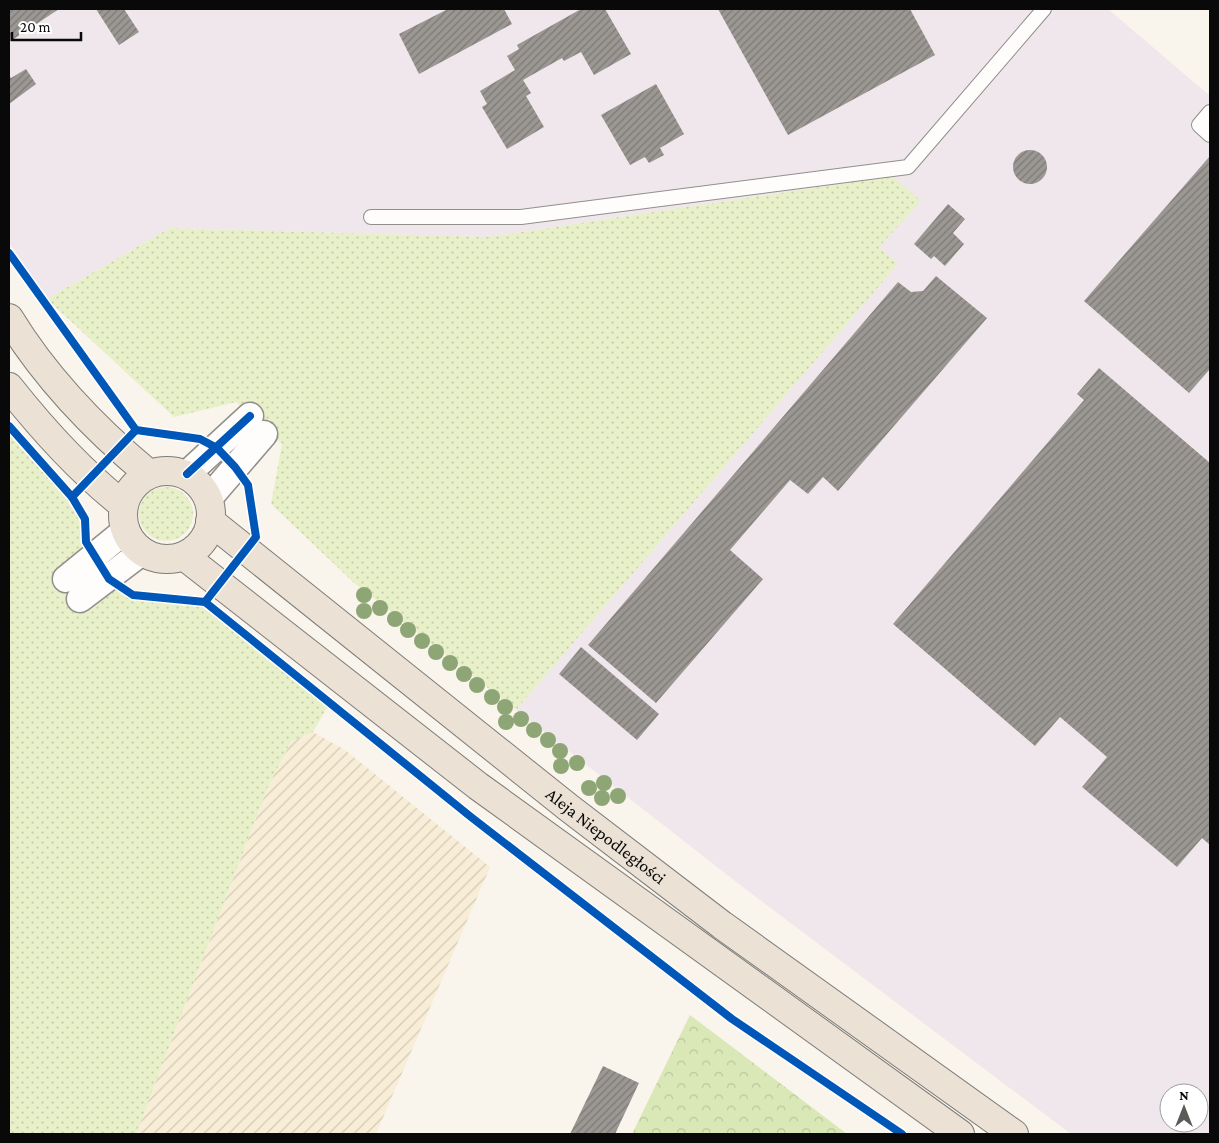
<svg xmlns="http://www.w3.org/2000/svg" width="1219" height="1143" viewBox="0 0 1219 1143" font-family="'Crimson Pro',serif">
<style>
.industrial{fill:#efe7eb;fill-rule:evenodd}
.farmland{fill:url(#farmland-furrows)}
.grass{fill:url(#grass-dots)}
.forest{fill:url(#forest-crowns)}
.building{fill:url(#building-hatch)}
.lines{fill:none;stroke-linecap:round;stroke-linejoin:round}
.service-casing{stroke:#918f8b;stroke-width:16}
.minor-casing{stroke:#918f8b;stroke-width:29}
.primary-casing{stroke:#7e7c78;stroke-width:30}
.service{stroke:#fefdfc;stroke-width:14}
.minor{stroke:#fefdfc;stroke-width:26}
.primary{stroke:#ebe1d5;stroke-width:28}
.cycleway-casing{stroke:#fff;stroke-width:11}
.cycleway{stroke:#0057b8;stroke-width:8}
.tree{fill:#8ea576}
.labels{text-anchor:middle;stroke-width:5;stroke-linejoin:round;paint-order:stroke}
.street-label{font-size:18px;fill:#090909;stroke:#fff}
</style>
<defs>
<pattern id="farmland-furrows" width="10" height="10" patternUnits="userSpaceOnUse" patternTransform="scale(1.25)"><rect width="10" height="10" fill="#f8edd6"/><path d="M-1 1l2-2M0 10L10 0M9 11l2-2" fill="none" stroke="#d3cab6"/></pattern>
<pattern id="grass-dots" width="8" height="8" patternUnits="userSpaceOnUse" patternTransform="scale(1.25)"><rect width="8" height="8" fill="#e8f0c9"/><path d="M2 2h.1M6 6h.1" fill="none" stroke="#c6ccab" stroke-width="1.8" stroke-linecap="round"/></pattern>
<pattern id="forest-crowns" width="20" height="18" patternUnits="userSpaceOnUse" patternTransform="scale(1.25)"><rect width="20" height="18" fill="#dae8b7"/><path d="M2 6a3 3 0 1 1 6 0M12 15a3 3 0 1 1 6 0" fill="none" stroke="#bac69c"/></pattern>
<pattern id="building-hatch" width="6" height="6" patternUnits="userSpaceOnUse" patternTransform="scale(1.25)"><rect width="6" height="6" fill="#9b9793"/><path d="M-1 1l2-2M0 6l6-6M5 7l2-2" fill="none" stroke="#7d7976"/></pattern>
</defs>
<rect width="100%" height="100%" fill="#f9f4ec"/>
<path class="industrial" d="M9,9H1108L1210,96V1134H1071L748,891L516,710L898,264L879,247L892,176L488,237L170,228L47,299L9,243ZM1169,1093H1199V1123H1169Z"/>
<polygon class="farmland" points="313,732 345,750 490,867 376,1134 136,1134 267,789 291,741"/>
<g class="grass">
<polygon points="892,176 921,201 879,247 898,264 516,710 353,582 271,504 282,444 236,402 174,417 47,299 170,228 488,237"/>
<polygon points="9,426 72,497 85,519 86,542 109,579 133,595 205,602 330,702 313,732 291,741 267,789 136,1134 9,1134"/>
<circle cx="166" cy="514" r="27"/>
</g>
<polygon class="forest" points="690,1015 847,1134 632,1134"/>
<g class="building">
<polygon points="9,9 59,9 9,42"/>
<polygon points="96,9 124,9 139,32 119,45"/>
<polygon points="448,9 504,9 512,24 419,74 399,34"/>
<polygon points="581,9 605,9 631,54 594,75 581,52 564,61 562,58 523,80 531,93 526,96 544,127 507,149 482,107 487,104 480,91 515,70 507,56 519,49 517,45"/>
<polygon points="718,9 910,9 935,55 788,135"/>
<polygon points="26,69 36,84 9,104 9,75 11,78"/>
<polygon points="656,84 684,134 660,148 664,155 649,163 645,157 630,165 601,115"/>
<circle cx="1030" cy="167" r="17"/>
<polygon points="1210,156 1210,369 1189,393 1084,301"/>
<polygon points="948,204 965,219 953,233 964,244 945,266 934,256 931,259 914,244"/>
<polygon points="936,276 987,318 838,491 823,477 808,494 790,480 730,550 763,579 656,703 588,645 898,282 911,292 923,291"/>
<polygon points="1099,368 1210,463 1210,845 1202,838 1177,867 1082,787 1107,757 1060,717 1035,746 893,624 1084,400 1077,394"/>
<polygon points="581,647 659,714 637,740 559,674"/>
<polygon points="603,1066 639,1083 615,1134 570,1134"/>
</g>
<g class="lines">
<defs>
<g id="service">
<polyline points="1210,112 1199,125 1210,135"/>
<polyline points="371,217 521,217 908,167 1044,9"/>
</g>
<g id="minor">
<polyline points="187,474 250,416"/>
<polyline points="209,498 264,434"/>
<polyline points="66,579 126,530"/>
<polyline points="80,599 142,552"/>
</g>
<g id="primary">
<path d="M9,318C45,377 96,430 149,474"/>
<path d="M9,387C43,430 79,470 122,504"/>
<circle cx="167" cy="515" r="44"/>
<path id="s1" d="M210,521L569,808L722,925L1014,1134"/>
<polyline points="184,556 478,786 960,1134"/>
</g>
</defs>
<use href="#service" class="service-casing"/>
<use href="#minor" class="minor-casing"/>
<use href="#primary" class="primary-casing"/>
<use href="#service" class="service"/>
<use href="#minor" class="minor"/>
<use href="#primary" class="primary"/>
<defs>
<g id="cycleway">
<polyline points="9,253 136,430 200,439 217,448 235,467 248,485 256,537 205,602"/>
<polyline points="9,426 72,497 85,519 86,542 109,579 133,595 205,602 471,817 732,1019 902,1134"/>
<polyline points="187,474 250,416"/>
<polyline points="72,497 136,430"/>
</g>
</defs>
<use href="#cycleway" class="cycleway-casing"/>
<use href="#cycleway" class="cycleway"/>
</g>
<g class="tree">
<circle cx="364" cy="595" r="8"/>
<circle cx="380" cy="608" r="8"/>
<circle cx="364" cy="611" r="8"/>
<circle cx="395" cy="619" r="8"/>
<circle cx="408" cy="630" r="8"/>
<circle cx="422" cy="641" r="8"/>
<circle cx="436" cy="652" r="8"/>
<circle cx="450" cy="663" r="8"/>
<circle cx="464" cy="674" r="8"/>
<circle cx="477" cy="685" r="8"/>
<circle cx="492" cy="697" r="8"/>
<circle cx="505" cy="707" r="8"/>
<circle cx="521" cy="719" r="8"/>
<circle cx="506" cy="722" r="8"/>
<circle cx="534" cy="730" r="8"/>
<circle cx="548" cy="740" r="8"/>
<circle cx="560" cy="751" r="8"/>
<circle cx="577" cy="763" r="8"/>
<circle cx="561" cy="766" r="8"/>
<circle cx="604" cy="783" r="8"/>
<circle cx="589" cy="788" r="8"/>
<circle cx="618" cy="796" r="8"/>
<circle cx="602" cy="798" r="8"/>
</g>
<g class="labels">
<g class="street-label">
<text dy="6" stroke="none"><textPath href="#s1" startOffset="506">Aleja Niepodległości</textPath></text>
</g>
</g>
<rect width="1219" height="1143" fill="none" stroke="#090909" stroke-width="20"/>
<g transform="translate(1184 1108)"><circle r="24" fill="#ffffff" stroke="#9d9d9d"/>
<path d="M0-4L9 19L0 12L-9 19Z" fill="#5d5b58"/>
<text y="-8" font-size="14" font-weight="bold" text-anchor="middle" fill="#090909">N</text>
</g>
<path d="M12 32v8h69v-8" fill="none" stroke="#090909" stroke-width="2.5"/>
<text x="20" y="32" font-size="15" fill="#090909" stroke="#ffffff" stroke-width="4" paint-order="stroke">20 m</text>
</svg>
